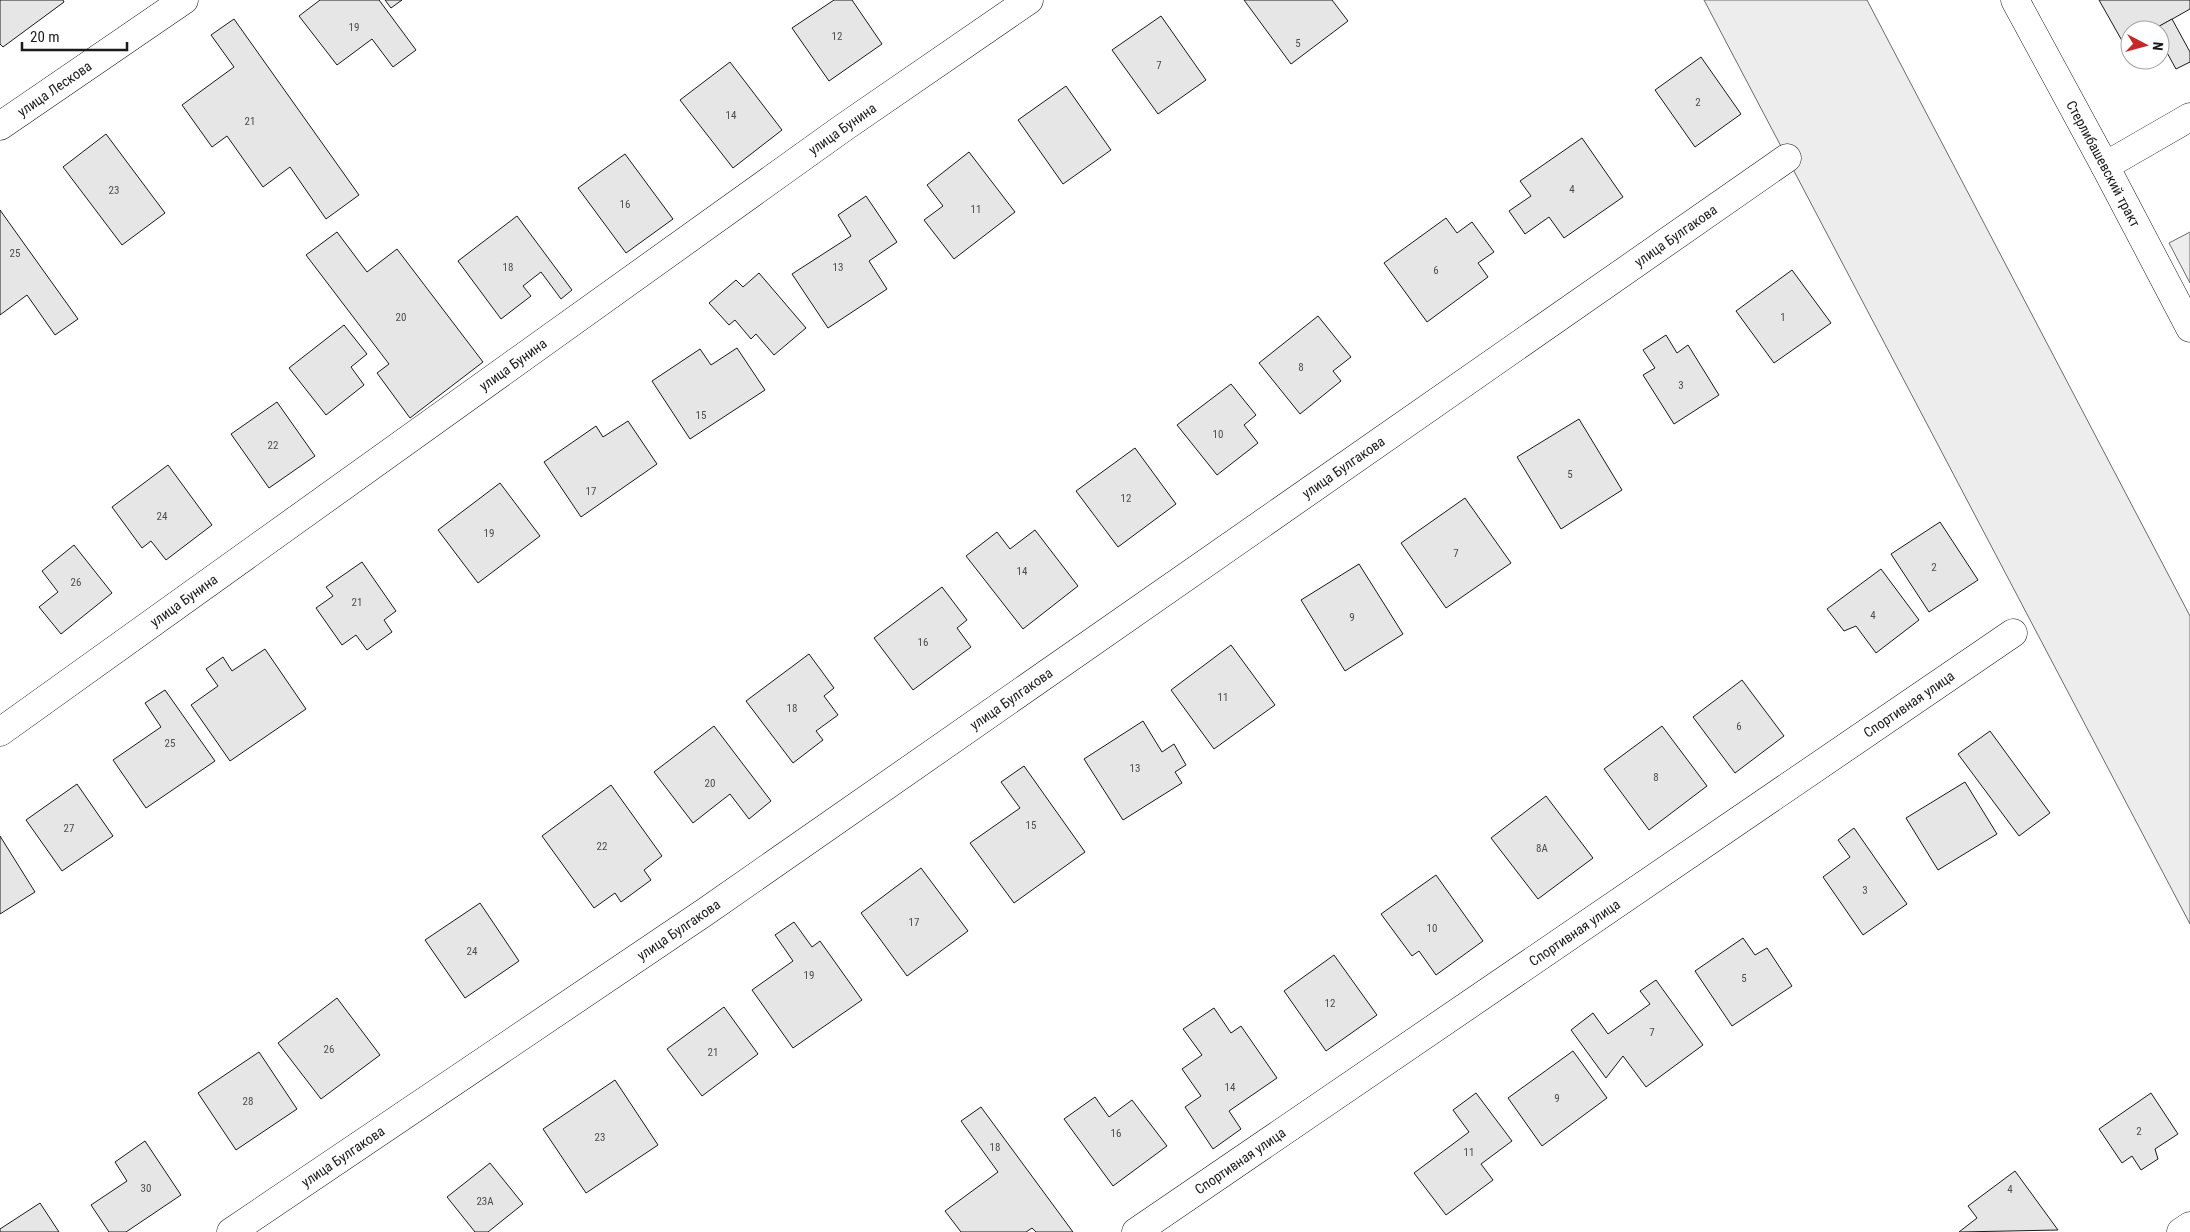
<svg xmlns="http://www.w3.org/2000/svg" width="2190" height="1232" viewBox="0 0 2190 1232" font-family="'Roboto Condensed',sans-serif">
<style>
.built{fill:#ededed;stroke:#6a6a6a}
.building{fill:#e6e6e6;stroke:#1a1a1a}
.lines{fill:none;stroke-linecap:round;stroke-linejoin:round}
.street-casing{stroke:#1a1a1a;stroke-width:29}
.primary-casing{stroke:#1a1a1a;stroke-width:29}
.street{stroke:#fff;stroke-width:28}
.primary{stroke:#fff;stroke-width:28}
.labels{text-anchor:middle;stroke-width:4;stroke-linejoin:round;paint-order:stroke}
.number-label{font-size:11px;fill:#4d4d4d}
.street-label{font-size:14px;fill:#1a1a1a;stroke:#fff}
</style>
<rect width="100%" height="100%" fill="#fff"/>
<g class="built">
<polygon points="1704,0 1867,0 2190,616 2190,924"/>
<polygon points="2190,232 2190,283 2169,243"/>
</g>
<g class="building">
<polygon points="0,0 63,0 64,2 3,47 0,44"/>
<polygon points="320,0 379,0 416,50 393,67 372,39 337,65 299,16"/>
<polygon points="385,0 402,0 391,8"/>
<polygon points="834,0 852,0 882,44 829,81 792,28"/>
<polygon points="1244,0 1332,0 1348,21 1291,64"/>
<polygon points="2099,0 2190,0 2190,9 2153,30 2130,30 2130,43 2125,46"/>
<polygon points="1161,16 1206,80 1158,114 1112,50"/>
<polygon points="234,19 359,195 326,219 290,167 263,187 227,136 212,147 182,105 234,67 211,35"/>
<polygon points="2172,19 2190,52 2190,62 2176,69 2160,40 2160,30 2154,29"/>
<polygon points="1701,57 1741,114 1695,147 1655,90"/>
<polygon points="730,62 782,130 733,168 680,100"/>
<polygon points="1066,86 1111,150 1063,184 1018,120"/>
<polygon points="106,134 165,213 122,245 63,167"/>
<polygon points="1582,138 1623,197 1564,238 1549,217 1525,234 1509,211 1531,196 1520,181"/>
<polygon points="969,152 1015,212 954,259 924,220 943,206 927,185"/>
<polygon points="625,154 673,219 626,253 578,188"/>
<polygon points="866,196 897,242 869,261 887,289 828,328 792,274 851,236 838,215"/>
<polygon points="0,210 78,319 55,335 27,295 0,315"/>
<polygon points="517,216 572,290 561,299 541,272 523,286 531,296 501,319 458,261"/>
<polygon points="1446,218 1457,233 1472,222 1494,252 1478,263 1488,277 1427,322 1384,263"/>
<polygon points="337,232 367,272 397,249 483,362 410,418 377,373 389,364 306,255"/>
<polygon points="1792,270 1831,323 1774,363 1736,311"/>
<polygon points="759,273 806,328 774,355 756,334 751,339 735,320 729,325 709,303 736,280 743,287"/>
<polygon points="1318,316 1351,357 1333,371 1341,381 1300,414 1259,363"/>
<polygon points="344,325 367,354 351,367 364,385 326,415 289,368"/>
<polygon points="1666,335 1677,353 1688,345 1719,395 1674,424 1643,375 1655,368 1643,350"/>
<polygon points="737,348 765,390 690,439 652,381 700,349 711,365"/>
<polygon points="1231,384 1256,415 1244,425 1258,443 1217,475 1177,425"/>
<polygon points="277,402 315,456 269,488 231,434"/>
<polygon points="1579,419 1622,490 1561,529 1517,457"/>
<polygon points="628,421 657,464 581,517 544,462 596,426 603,437"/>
<polygon points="1135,448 1176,504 1118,547 1076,491"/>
<polygon points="168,465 212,525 166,560 151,541 142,548 112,507"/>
<polygon points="500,483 540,536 478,583 438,530"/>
<polygon points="1465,498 1511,563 1446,608 1401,543"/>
<polygon points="1940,522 1978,580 1929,612 1891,554"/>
<polygon points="1035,530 1078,586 1023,629 966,556 997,532 1010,549"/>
<polygon points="74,545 112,593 61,634 39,607 58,592 42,571"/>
<polygon points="362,562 396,611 384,620 392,632 367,650 356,635 342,645 316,608 333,596 326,587"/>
<polygon points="1359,564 1403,634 1345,671 1301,600"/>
<polygon points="1881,569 1919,620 1876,653 1856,626 1844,631 1827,609"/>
<polygon points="942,587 967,620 957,628 971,647 913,690 874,638"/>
<polygon points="1231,645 1275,705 1214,749 1171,690"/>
<polygon points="265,649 306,709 230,761 191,705 218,686 206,669 223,657 232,671"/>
<polygon points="809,654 834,688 824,696 838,715 816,731 823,740 793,763 746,701"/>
<polygon points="1742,680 1784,736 1735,773 1693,717"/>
<polygon points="165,690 215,761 146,808 113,760 161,727 145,703"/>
<polygon points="1143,721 1162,752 1174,744 1186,765 1175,772 1182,783 1123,820 1084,759"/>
<polygon points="714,726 771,801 749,819 730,794 693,823 654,772"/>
<polygon points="1662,726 1707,786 1649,830 1604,769"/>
<polygon points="1990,731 2050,813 2019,836 1958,754"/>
<polygon points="1024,766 1085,852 1014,903 970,843 1020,808 1001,782"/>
<polygon points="1965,782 1997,834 1938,870 1906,818"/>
<polygon points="77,784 113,836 62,871 26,820"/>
<polygon points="611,785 662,856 644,870 651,880 621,902 615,893 594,908 542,836"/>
<polygon points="1546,796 1593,858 1538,899 1491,838"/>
<polygon points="1854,828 1907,904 1863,935 1823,877 1850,857 1838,840"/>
<polygon points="0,836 35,892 0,914"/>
<polygon points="921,868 968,931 907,976 861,913"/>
<polygon points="1436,875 1483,941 1436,975 1419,951 1412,956 1381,914"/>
<polygon points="480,903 519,961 465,998 425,940"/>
<polygon points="794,922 812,947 820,941 862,1000 793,1048 752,990 793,961 775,935"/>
<polygon points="1743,938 1755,955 1767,948 1792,986 1732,1026 1695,971"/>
<polygon points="1334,955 1377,1015 1326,1051 1284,991"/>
<polygon points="1656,980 1703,1045 1646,1087 1623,1056 1606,1078 1571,1030 1593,1013 1608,1034 1650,1004 1640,991"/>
<polygon points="337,998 380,1055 321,1099 278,1043"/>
<polygon points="724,1007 758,1054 702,1096 667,1049"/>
<polygon points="1214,1008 1231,1033 1241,1026 1277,1078 1229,1111 1241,1129 1213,1149 1185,1107 1201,1096 1182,1069 1202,1055 1183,1029"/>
<polygon points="1573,1051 1607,1098 1542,1146 1508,1098"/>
<polygon points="259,1052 297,1109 236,1150 198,1093"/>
<polygon points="615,1080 658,1145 586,1193 543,1129"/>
<polygon points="1476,1093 1512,1141 1481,1164 1493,1180 1446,1215 1414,1173 1469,1132 1453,1110"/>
<polygon points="2151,1093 2178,1134 2155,1149 2158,1159 2141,1170 2132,1156 2122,1163 2099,1129"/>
<polygon points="1095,1097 1109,1117 1132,1100 1167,1146 1113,1186 1064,1119"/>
<polygon points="981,1107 1073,1232 1036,1232 1032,1228 1026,1232 961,1232 945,1211 998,1172 961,1121"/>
<polygon points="145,1141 181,1195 126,1232 109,1232 91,1205 127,1181 115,1162"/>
<polygon points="490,1163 523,1204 488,1232 475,1232 447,1197"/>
<polygon points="2015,1171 2058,1230 1959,1232 1977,1218 1968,1206"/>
<polygon points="40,1203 59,1232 0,1232 0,1229"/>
</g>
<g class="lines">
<defs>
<g id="street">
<path id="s1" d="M0,126L184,0"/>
<polyline points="2105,166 2190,117"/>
<path id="s2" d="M0,732L843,128L1029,0"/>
<path id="s3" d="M231,1232L705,912L1787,158"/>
<path id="s4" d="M1136,1232L2013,633"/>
<polyline points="2181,1232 2190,1226"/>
</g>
<g id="primary">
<path id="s5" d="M2015,0L2105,166L2190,328"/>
</g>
</defs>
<use href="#street" class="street-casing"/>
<use href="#primary" class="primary-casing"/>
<use href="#street" class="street"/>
<use href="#primary" class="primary"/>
</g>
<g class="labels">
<g class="number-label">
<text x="354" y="31">19</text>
<text x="837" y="40">12</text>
<text x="1298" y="47">5</text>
<text x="1159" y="69">7</text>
<text x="1698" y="106">2</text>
<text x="731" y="119">14</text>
<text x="250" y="125">21</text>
<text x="1572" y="193">4</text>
<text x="114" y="194">23</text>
<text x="625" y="208">16</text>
<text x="976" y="213">11</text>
<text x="15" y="257">25</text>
<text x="508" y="271">18</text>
<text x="838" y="271">13</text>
<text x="1436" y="274">6</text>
<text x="401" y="321">20</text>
<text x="1783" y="321">1</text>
<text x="1301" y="371">8</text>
<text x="1681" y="389">3</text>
<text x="701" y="419">15</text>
<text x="1218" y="438">10</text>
<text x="273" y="449">22</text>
<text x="1570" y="478">5</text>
<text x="591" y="495">17</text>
<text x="1126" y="502">12</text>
<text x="162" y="520">24</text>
<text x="489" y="537">19</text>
<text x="1456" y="557">7</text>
<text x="1934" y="571">2</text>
<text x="1022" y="575">14</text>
<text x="76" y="586">26</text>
<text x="357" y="606">21</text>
<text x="1873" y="619">4</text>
<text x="1352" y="621">9</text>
<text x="923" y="646">16</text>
<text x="1223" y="701">11</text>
<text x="792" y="712">18</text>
<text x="1739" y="730">6</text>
<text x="170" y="747">25</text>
<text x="1135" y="772">13</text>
<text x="1656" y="781">8</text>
<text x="710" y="787">20</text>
<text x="1031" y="829">15</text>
<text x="69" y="832">27</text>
<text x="602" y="850">22</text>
<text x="1542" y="852">8А</text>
<text x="1865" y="894">3</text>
<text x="914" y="926">17</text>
<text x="1432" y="932">10</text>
<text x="472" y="955">24</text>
<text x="809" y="979">19</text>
<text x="1744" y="982">5</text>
<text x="1330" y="1007">12</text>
<text x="1652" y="1036">7</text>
<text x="329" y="1053">26</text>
<text x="713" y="1056">21</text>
<text x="1230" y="1091">14</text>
<text x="1557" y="1102">9</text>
<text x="248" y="1105">28</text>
<text x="2139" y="1135">2</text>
<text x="1116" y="1137">16</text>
<text x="600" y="1141">23</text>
<text x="995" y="1151">18</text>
<text x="1469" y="1156">11</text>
<text x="146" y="1192">30</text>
<text x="2010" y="1193">4</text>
<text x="485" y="1205">23А</text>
</g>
<g class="street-label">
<text dy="5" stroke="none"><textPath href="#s1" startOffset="66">улица Лескова</textPath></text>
<text dy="5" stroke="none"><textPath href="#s2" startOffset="1036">улица Бунина</textPath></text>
<text dy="5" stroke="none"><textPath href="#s5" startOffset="186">Стерлибашевский тракт</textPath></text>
<text dy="5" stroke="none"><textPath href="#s3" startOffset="1755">улица Булгакова</textPath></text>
<text dy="5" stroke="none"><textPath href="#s2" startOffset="631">улица Бунина</textPath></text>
<text dy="5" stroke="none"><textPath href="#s3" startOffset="1350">улица Булгакова</textPath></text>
<text dy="5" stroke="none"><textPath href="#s2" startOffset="226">улица Бунина</textPath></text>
<text dy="5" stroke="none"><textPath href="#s3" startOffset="945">улица Булгакова</textPath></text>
<text dy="5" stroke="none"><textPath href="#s4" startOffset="936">Спортивная улица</textPath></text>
<text dy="5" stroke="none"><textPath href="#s3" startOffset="540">улица Булгакова</textPath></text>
<text dy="5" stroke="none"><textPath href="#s4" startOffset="531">Спортивная улица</textPath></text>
<text dy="5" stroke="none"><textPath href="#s3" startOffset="135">улица Булгакова</textPath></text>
<text dy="5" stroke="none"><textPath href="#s4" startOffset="126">Спортивная улица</textPath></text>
</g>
</g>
<g transform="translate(2145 45) rotate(96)"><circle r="24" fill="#ffffff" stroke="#a3a3a3"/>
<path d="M0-4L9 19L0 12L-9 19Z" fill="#c62828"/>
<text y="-8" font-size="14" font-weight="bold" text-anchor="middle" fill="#1a1a1a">N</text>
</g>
<path d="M22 42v8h105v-8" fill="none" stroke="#1a1a1a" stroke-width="2.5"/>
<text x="30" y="42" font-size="15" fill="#1a1a1a" stroke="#ffffff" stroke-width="4" paint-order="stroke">20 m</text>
</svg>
